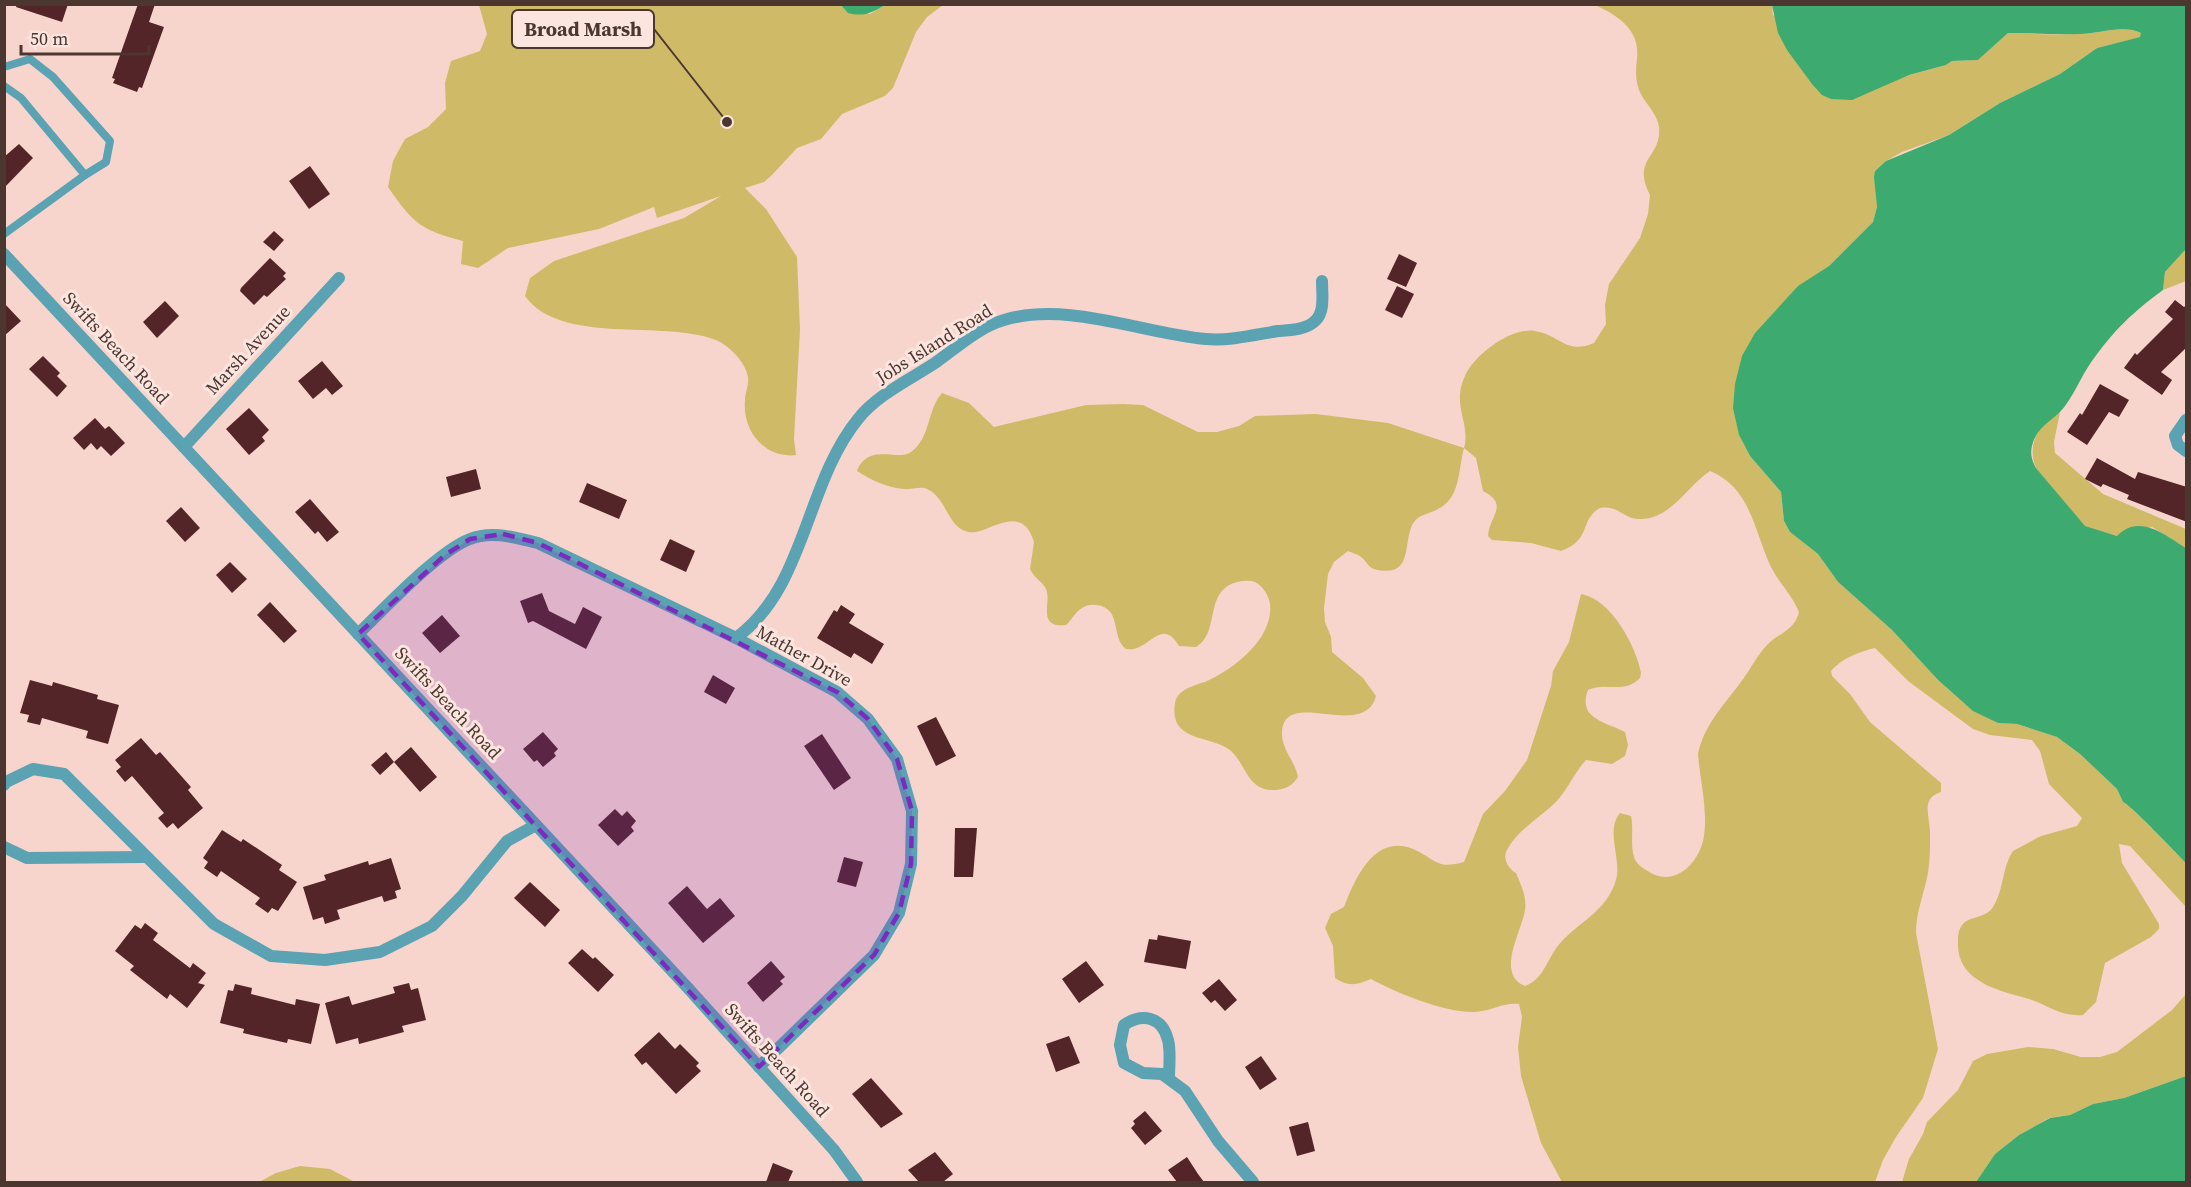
<svg xmlns="http://www.w3.org/2000/svg" width="2191" height="1187" viewBox="0 0 2191 1187" font-family="'Source Serif 4',serif">
<style>
.green{fill:#cfba68}
.water{fill:#3dab6f}
.building{fill:#532529}
.lines{fill:none;stroke-linecap:round;stroke-linejoin:round}
.service{stroke:#5ba2b3;stroke-width:8}
.minor{stroke:#5ba2b3;stroke-width:12}
.tertiary{stroke:#5ba2b3;stroke-width:12}
.marked{fill:#7b2cbf;fill-opacity:0.2;stroke:#7b2cbf;stroke-width:4.5;stroke-dasharray:12 8;stroke-linejoin:round}
.labels{text-anchor:middle;stroke-width:6;stroke-linejoin:round;paint-order:stroke}
.street-label{font-size:18px;fill:#4c3630;stroke:#fde5df}
.leader{fill:none;stroke:#4c3630;stroke-width:2}
.callout-dot{fill:#4c3630;stroke:#fde5df;stroke-width:2}
.callout{fill:#fde5df;stroke:#4c3630;stroke-width:2}
.callout-label{font-size:20px;text-anchor:middle;font-weight:bold;fill:#4c3630}
</style>
<rect width="100%" height="100%" fill="#f8d5cc"/>
<g class="green">
<path d="M847,4L870,14L885,5H943L927,17L916,32L893,88L885,96L842,114L821,139L797,148L772,175L764,182L745,188L766,209L797,257L800,330L794,439L796,455C765,459 742,431 745,400C745,393 749,385 748,377C746,363 730,346 716,340C662,319 561,346 525,296L530,278L554,261L684,218L721,196L657,218L654,207L599,229L508,248L478,268L461,264L463,241C420,230 413,223 388,187L393,161L405,139L428,127L446,109L445,83L451,61L480,51L487,34L479,5Z"/>
<path d="M1595,5H1772L1773,15L1909,75L1946,65L1952,61L1978,60L2008,33C2032,34 2056,35 2080,34C2099,34 2122,24 2141,33V37L2097,48L2060,74L2000,103L1949,135L1902,152L1886,161L1875,171L1877,207L1873,222L1829,266L1798,287L1755,333L1739,435L1750,456L1781,492L1784,521L1790,532L1818,554L1838,582L1892,630L1938,680L1964,703L1998,723L2017,724L2057,737L2080,754L2117,789L2123,802C2131,805 2176,853 2186,863V907L2130,846L2119,844L2122,863L2159,924V929L2151,937L2105,963L2096,1002L2083,1015C2058,1017 2045,1002 2022,997C1993,989 1957,979 1958,943C1958,935 1958,928 1965,922C1974,916 1987,917 1993,907C2004,890 2002,867 2013,851L2041,836L2077,826L2082,818L2049,784L2040,751L2032,740L1990,735L1973,729L1908,681L1875,648C1859,652 1842,658 1831,671L1832,676L1850,694L1870,722L1941,783V792C1919,799 1931,817 1930,836C1930,848 1930,861 1928,873C1924,894 1916,912 1916,933L1938,1049L1923,1098L1896,1137L1883,1160L1875,1182H1562L1541,1143L1521,1076L1518,1047L1522,1017L1519,1004C1505,1002 1495,1009 1482,1011C1453,1017 1397,993 1371,979C1357,985 1348,987 1335,978L1333,946L1325,928L1331,914L1344,907C1355,879 1374,833 1413,849C1436,859 1436,870 1464,862L1483,814L1505,791L1527,760L1551,686L1553,671L1569,642L1581,594C1611,599 1636,646 1641,673L1640,678C1623,695 1606,681 1588,690C1577,719 1606,722 1625,732L1628,745L1625,756L1612,764L1586,760C1574,773 1568,789 1556,802C1540,818 1518,829 1507,850C1502,859 1509,869 1516,873C1521,885 1527,897 1525,910C1522,931 1495,974 1525,986C1545,979 1548,955 1562,941C1582,920 1607,910 1616,880C1622,859 1605,831 1620,813L1631,816C1634,829 1630,844 1634,857C1636,863 1641,867 1646,870C1671,888 1696,868 1703,841C1709,814 1700,781 1698,754C1704,724 1726,703 1743,679C1752,667 1757,655 1768,644C1779,633 1795,630 1799,612C1792,595 1780,584 1772,569C1754,533 1752,488 1710,471C1687,486 1670,521 1638,519C1624,519 1619,505 1600,508C1579,520 1592,540 1561,551L1531,543L1492,540L1488,536C1489,516 1510,505 1483,491L1476,458L1464,448C1458,469 1461,498 1438,509C1429,514 1420,514 1414,522C1402,539 1415,577 1378,570C1368,569 1368,562 1361,557C1358,554 1352,553 1348,551L1334,562L1328,574L1324,608L1325,622L1331,637L1332,652L1363,678L1376,696C1364,742 1282,685 1282,734C1282,750 1295,761 1298,777C1292,786 1286,789 1276,790C1245,792 1247,761 1227,748C1206,735 1169,741 1175,703C1178,688 1195,686 1207,681C1234,669 1274,638 1270,604C1269,596 1263,586 1255,582C1249,580 1243,581 1237,582C1203,591 1221,633 1196,647L1179,646C1161,615 1149,653 1126,649C1110,637 1123,608 1096,605C1091,604 1086,605 1082,608C1075,612 1072,620 1066,625C1036,628 1052,602 1046,589C1042,581 1034,578 1030,569L1034,542C1021,499 986,537 968,532C947,527 947,498 927,489C920,486 912,490 904,489C888,488 871,480 857,471C869,442 897,462 911,452C931,438 927,409 942,393L969,403L994,427L1086,405L1123,404L1143,405L1198,432H1217L1239,426L1255,416L1316,414L1388,423L1464,448C1471,423 1451,406 1465,376C1474,355 1511,327 1535,331C1560,335 1566,355 1594,343L1606,324L1605,305L1609,284L1640,238L1648,214L1650,195C1631,158 1662,158 1659,127C1657,112 1644,103 1639,90C1635,79 1636,69 1637,58C1640,30 1619,16 1595,5Z"/>
<polygon points="2186,249 2186,281 2163,290 2165,272"/>
<path d="M2060,412L2054,442L2055,453L2103,494L2186,529V548L2152,527L2117,536L2085,527L2036,468C2026,445 2039,423 2060,412Z"/>
<polygon points="2186,994 2186,1076 2124,1098 2093,1104 2070,1115 2049,1118 2019,1135 1995,1154 1976,1182 1902,1182 1909,1159 1923,1134 1927,1122 1958,1090 1973,1061 1987,1054 2028,1047 2053,1049 2081,1057 2100,1057 2117,1052 2172,1010"/>
<polygon points="300,1166 330,1169 355,1182 259,1182 276,1173"/>
</g>
<g class="water">
<path d="M841,5H885C872,13 863,17 848,13Z"/>
<path d="M1772,5H2186V249L2165,272L2163,290C2132,313 2115,329 2092,361C2081,376 2073,398 2060,412C2049,422 2036,429 2032,446C2030,454 2032,461 2036,468L2085,526L2117,536C2139,513 2165,535 2186,548V863C2176,853 2131,805 2123,802L2117,789L2080,754L2057,737L2017,724L1998,723L1973,711L1938,680L1892,630L1838,582L1818,554L1790,532L1784,521L1781,492L1750,456L1739,435L1733,408L1735,384L1742,356L1755,333L1798,286L1829,266L1873,222L1877,207L1874,177L1875,171L1886,161L1949,135L2000,103L2060,74L2097,48L2140,37L2141,33C2123,24 2098,34 2080,34C2056,35 2032,33 2008,33L1978,60L1952,61L1946,65L1909,75L1852,100L1831,99L1822,95L1812,84L1787,50L1778,33Z"/>
<polygon points="2186,1076 2186,1182 1976,1182 1995,1154 2019,1135 2050,1118 2070,1115 2093,1104 2124,1098"/>
</g>
<g class="building">
<polygon points="17,4 68,4 62,22 16,7"/>
<polygon points="138,4 155,4 149,22 164,27 142,88 139,87 137,92 113,83 115,79 112,78"/>
<polygon points="19,144 33,158 4,188 4,157"/>
<polygon points="310,166 330,194 309,209 289,181"/>
<polygon points="274,231 284,240 274,251 263,242"/>
<polygon points="1399,254 1417,263 1406,287 1387,279"/>
<polygon points="270,258 286,273 283,276 286,279 267,297 264,295 254,305 240,291 241,288"/>
<polygon points="1397,286 1414,294 1402,318 1385,310"/>
<polygon points="2175,300 2184,307 2187,305 2187,347 2161,372 2172,380 2162,395 2124,368 2135,353 2137,355 2173,319 2165,312"/>
<polygon points="165,301 179,316 157,338 143,322"/>
<polygon points="4,303 21,321 4,336"/>
<polygon points="43,356 60,373 57,376 67,386 57,397 29,369"/>
<polygon points="322,361 343,386 332,395 326,388 313,399 298,381"/>
<polygon points="2100,384 2129,400 2119,417 2109,412 2087,445 2067,432 2080,413 2082,415"/>
<polygon points="249,408 269,430 262,437 265,441 249,455 226,429"/>
<polygon points="95,418 105,429 109,426 125,443 111,456 101,446 97,450 91,443 84,450 73,438"/>
<polygon points="2097,458 2135,479 2138,472 2187,487 2187,522 2127,499 2129,495 2103,484 2101,487 2085,479"/>
<polygon points="476,469 481,489 451,497 446,477"/>
<polygon points="587,483 627,500 619,519 579,502"/>
<polygon points="310,499 339,532 327,542 318,531 315,534 295,512"/>
<polygon points="181,507 200,528 185,542 166,521"/>
<polygon points="670,539 695,551 686,572 660,560"/>
<polygon points="230,562 247,579 232,593 216,575"/>
<polygon points="542,593 549,611 575,624 583,607 602,617 586,649 533,621 528,623 520,601"/>
<polygon points="270,602 297,631 284,643 257,615"/>
<polygon points="841,605 855,614 849,623 884,644 872,664 854,653 851,658 817,638 834,610 837,612"/>
<polygon points="442,615 460,636 440,653 422,633"/>
<polygon points="713,675 735,688 726,704 704,692"/>
<polygon points="30,680 52,686 53,682 98,695 97,699 119,705 108,744 86,738 88,731 42,718 40,725 27,722 29,715 20,713"/>
<polygon points="936,717 956,756 936,766 917,726"/>
<polygon points="543,732 558,749 554,753 556,756 543,767 537,760 534,762 523,749"/>
<polygon points="822,734 851,778 834,790 804,746"/>
<polygon points="141,738 156,755 160,752 191,787 188,790 203,808 178,829 173,823 167,828 158,818 164,813 132,776 125,782 116,771 121,767 115,760"/>
<polygon points="411,747 437,777 420,792 394,762 380,775 371,765 386,752 394,762"/>
<polygon points="615,809 622,816 627,811 636,821 631,827 634,831 618,846 598,825"/>
<polygon points="955,828 977,828 973,877 954,877"/>
<polygon points="222,830 241,842 243,839 282,865 279,870 297,882 278,911 272,908 268,913 255,904 260,898 221,871 217,877 204,868 208,862 203,858"/>
<polygon points="844,857 863,862 856,887 837,882"/>
<polygon points="391,858 401,889 395,891 397,898 384,902 382,896 337,910 340,919 325,924 323,917 313,920 303,887 326,880 324,875 368,861 369,865"/>
<polygon points="530,882 560,910 545,927 514,898"/>
<polygon points="687,886 707,909 720,898 735,916 703,943 668,903"/>
<polygon points="145,923 158,933 153,940 190,968 193,963 206,973 198,983 205,985 187,1008 170,994 167,999 130,970 134,966 115,951 135,925 141,929"/>
<polygon points="1158,935 1191,941 1186,969 1144,962 1149,939 1157,940"/>
<polygon points="582,949 593,959 595,957 614,975 598,992 568,963"/>
<polygon points="771,961 785,977 780,981 783,984 763,1002 747,983"/>
<polygon points="1086,961 1104,985 1079,1003 1062,979"/>
<polygon points="1219,979 1237,1000 1225,1011 1215,1000 1211,1003 1202,993"/>
<polygon points="409,983 411,990 418,988 426,1020 402,1026 404,1032 359,1044 358,1038 336,1044 325,1003 349,996 352,1005 395,993 393,987"/>
<polygon points="235,984 252,988 251,994 295,1005 296,999 320,1004 311,1044 288,1039 287,1043 243,1033 244,1029 220,1023 228,990 233,991"/>
<polygon points="659,1032 675,1049 680,1044 699,1063 696,1066 701,1071 676,1094 646,1062 642,1065 634,1055"/>
<polygon points="1069,1036 1080,1063 1056,1072 1046,1044"/>
<polygon points="1261,1056 1277,1079 1260,1090 1245,1067"/>
<polygon points="871,1078 903,1114 881,1128 852,1094"/>
<polygon points="1145,1111 1162,1131 1145,1145 1131,1128 1135,1124 1133,1121"/>
<polygon points="1308,1122 1315,1151 1297,1156 1289,1127"/>
<polygon points="935,1152 953,1174 943,1182 919,1182 908,1170"/>
<polygon points="1187,1157 1198,1174 1204,1182 1177,1182 1168,1170"/>
<polygon points="773,1163 793,1171 788,1182 766,1182"/>
</g>
<g class="lines">
<g class="service">
<polyline points="4,67 30,59 53,77 110,141 106,162 85,175"/>
<polyline points="4,86 21,98 85,175 4,234"/>
</g>
<g class="minor">
<polyline points="2186,420 2175,436 2178,445 2186,451"/>
<polyline points="184,447 339,278"/>
<path d="M358,634C384,609 438,551 470,539C492,530 516,538 538,543L736,638L837,692L868,719L897,759L912,811L911,864L899,913L874,955L759,1067"/>
<path d="M736,638C806,587 805,484 858,419C877,395 909,380 935,363C956,348 979,327 1004,320C1068,301 1141,333 1206,339C1229,341 1254,335 1278,331C1290,330 1307,330 1316,320C1325,311 1322,293 1322,281"/>
<polyline points="4,785 6,782 33,769 64,774 214,924 271,956 325,960 380,952 432,926 462,896 507,841 536,825"/>
<polyline points="4,847 27,858 145,857"/>
<path d="M1169,1078C1169,1066 1171,1051 1168,1040C1162,1016 1142,1013 1124,1025L1120,1045L1124,1063L1143,1073L1162,1074L1185,1091L1218,1141L1253,1182"/>
</g>
<polyline class="tertiary" points="4,254 687,987 834,1150 857,1182"/>
</g>
<path class="marked" d="M503,534L538,543L837,692L868,719L897,759L912,811L911,864L899,913L874,955L759,1067L358,634L445,555L470,539Z"/>
<g class="labels">
<g class="street-label">
<text transform="translate(934 344) rotate(-32)" y="6">Jobs Island Road</text>
<text transform="translate(116 348) rotate(47)" y="6">Swifts Beach Road</text>
<text transform="translate(248 350) rotate(-47)" y="6">Marsh Avenue</text>
<text transform="translate(804 656) rotate(29)" y="6">Mather Drive</text>
<text transform="translate(448 703) rotate(47)" y="6">Swifts Beach Road</text>
<text transform="translate(777 1060) rotate(48)" y="6">Swifts Beach Road</text>
</g>
</g>
<path class="leader" d="M727 122L654 29"/>
<circle class="callout-dot" cx="727" cy="122" r="6"/>
<rect class="callout" x="512" y="10" width="142" height="38" rx="6"/>
<g class="callout-label">
<text x="583" y="36">Broad Marsh</text>
</g>
<rect width="2191" height="1187" fill="none" stroke="#4c3630" stroke-width="12"/>
<path d="M21 45v9h128v-9" fill="none" stroke="#4c3630" stroke-width="3"/>
<text x="30" y="45" font-size="18" fill="#4c3630" stroke="#fde5df" stroke-width="4.5" paint-order="stroke">50 m</text>
</svg>
